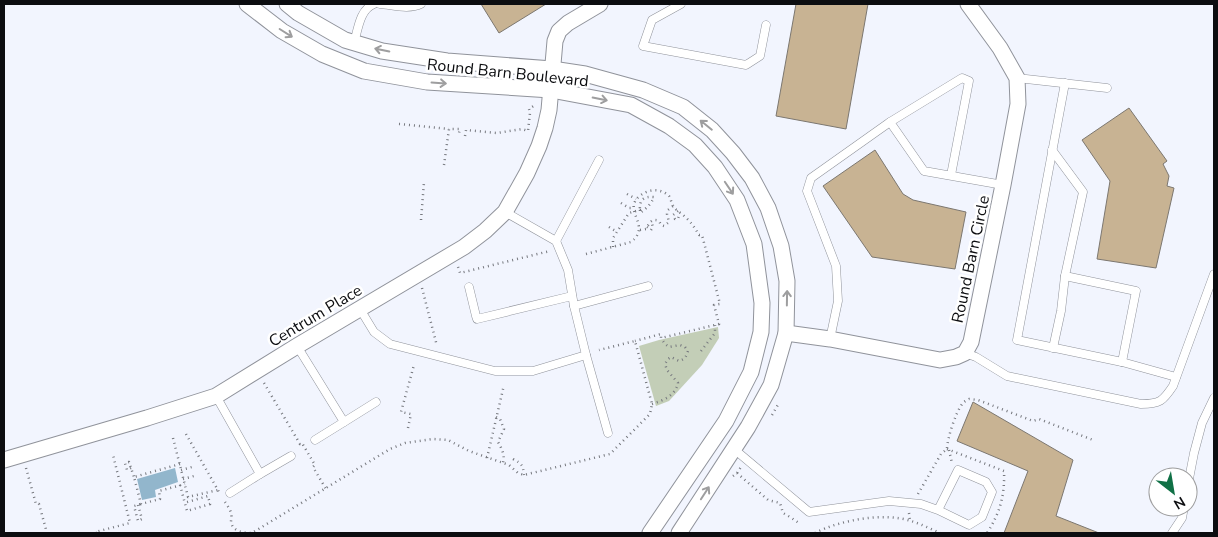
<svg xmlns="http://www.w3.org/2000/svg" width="1218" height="537" viewBox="0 0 1218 537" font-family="'Nunito Sans',sans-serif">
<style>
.green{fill:#c3ceb7}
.water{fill:#92b6cc}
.building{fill:#c8b393;stroke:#7c7770}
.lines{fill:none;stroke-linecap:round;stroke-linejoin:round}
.lane-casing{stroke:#90939b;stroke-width:9}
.street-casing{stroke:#90939b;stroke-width:17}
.path{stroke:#76787e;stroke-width:2.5;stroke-dasharray:1 4;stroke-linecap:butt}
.lane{stroke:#fff;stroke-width:8}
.street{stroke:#fff;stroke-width:15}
.oneway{stroke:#9e9e9f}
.labels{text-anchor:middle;stroke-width:5;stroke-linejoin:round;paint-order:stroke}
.street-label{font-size:16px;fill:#0c0d10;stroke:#fff}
</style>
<rect width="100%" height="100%" fill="#f2f5fe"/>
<polygon class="green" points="718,327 719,338 702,365 669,401 656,406 639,346 659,340"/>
<polygon class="water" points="175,468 178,482 155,490 156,497 142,500 137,479"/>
<g class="building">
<polygon points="481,4 546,4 499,33"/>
<polygon points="796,4 868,4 846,129 776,116"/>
<polygon points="1129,108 1167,161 1163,164 1169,176 1167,186 1174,188 1156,268 1097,259 1110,181 1082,140"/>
<polygon points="875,150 903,194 913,200 966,212 955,269 872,257 823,186"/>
<polygon points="973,402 1073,460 1056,516 1099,533 1004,533 1028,471 957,441"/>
</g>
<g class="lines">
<defs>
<g id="lane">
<path d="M380,4C393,5 409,10 421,4"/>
<polyline points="681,4 652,20 643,46 746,65 760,56 766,25"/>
<path d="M354,43C358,29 360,9 374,4"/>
<polyline points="1017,78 1107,88"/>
<polyline points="1065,83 1017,340 1122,362 1176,377"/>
<polyline points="1052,150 1083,192 1065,276 1136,291 1122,362"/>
<polyline points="951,175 969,81 962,78 890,122 924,171 1003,185"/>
<polyline points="556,241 599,160"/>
<polyline points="469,287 476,316 477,319 572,296"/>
<polyline points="574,306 648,286"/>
<polyline points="360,309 374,332 390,344 495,371 533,371 586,355 574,306 568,270 556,241 505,212"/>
<polyline points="830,339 838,301 836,266 807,191 811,178 890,122"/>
<polyline points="297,346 344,422 315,440"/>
<polyline points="1053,348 1061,311 1065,276"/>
<path d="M965,353L976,357L1007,376L1141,404C1160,404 1163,401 1173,386L1214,274"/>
<polyline points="586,355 608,433"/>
<polyline points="216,396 260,474 230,493"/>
<polyline points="344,422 376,402"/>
<polyline points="734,449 809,512 889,501 921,504 938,510 969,525 982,517 992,492 986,482 958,470 938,510"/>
<polyline points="260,474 291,456"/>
<polyline points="1188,484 1194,453 1202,423 1214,398"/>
<polyline points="1172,533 1182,518 1184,507"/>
</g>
<g id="street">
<polyline points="247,4 282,31 322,54 364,71 427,82 551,90 631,105 669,126 695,145 715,167 737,200 754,244 762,303 761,332 751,372 726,421 650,533"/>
<polyline points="287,4 298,13 345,40 382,51 447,61 552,69 585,74 643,90 683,107 712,130 733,153 752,178 768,208 781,246 787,281 786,333 771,385 748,427 679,533"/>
<polyline points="786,333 830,339 940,360 956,357 965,353 971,342 1003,185 1018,104 1017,78 1000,48 968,4"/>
<polyline points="4,460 147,418 216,396 297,346 464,247 485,231 505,212 527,173 539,146 545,128 549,110 555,41 559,31 568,23 600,4"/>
</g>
</defs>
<use href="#lane" class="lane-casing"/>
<use href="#street" class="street-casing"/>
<g class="path">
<polyline points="399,124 449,129"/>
<polyline points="465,136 466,130 497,133 522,129 528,131 530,113 529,109 535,105 535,104"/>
<polyline points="444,165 449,129 460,129 459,133"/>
<polyline points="627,194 636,199"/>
<polyline points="621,203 629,208 633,208"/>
<polyline points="678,211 673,215 675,219 678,219 680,213"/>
<polyline points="421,220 424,182"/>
<polyline points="609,227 617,232"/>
<polyline points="647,227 651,230 653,227 652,224 650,223"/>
<path d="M640,230L646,229C649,223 652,218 659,221L661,225L664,226L669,222L667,214L668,210L673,206"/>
<path d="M613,247V238L629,213L640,210V213C647,208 651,204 654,197C644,196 639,200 640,210"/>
<path d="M586,254L631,242C653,225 620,210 641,195C649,189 661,188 669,196C671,199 671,203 674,207C676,211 682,213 685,217C691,222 695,228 699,235H702L720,304L714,305L719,324L661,338V334L635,341"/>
<polyline points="458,267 460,273 550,251"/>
<polyline points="422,288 437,346"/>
<polyline points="701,351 715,333 715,325"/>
<polyline points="264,383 300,444 302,443 315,465 313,467 326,489"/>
<path d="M652,404C664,400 675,396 678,383L667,370L665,364L668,359L671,357L679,361C685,359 686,357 688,351L685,347L680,345L669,347L665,344L661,338"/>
<polyline points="772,415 779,403"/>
<path d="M496,417L500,419L504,429L498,442C502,449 505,455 503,463"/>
<polyline points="408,428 411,414 401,412 414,365"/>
<polyline points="186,434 219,492"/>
<polyline points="173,438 188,497 218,490"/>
<path d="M947,449L1004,471C1005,495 1000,513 987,533"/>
<polyline points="949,450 952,463"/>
<polyline points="487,458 504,385"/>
<path d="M513,459C522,464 523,465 524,475"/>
<polyline points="180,464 134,477 141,504 160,499 159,491 185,484"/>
<polyline points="26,468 36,504 39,504 47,533"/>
<polyline points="131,468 127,470 125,463 129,462 134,477"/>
<polyline points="181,470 192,467"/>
<polyline points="737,473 768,500 780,503 783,513 790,517 799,523"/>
<polyline points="733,476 737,473 741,467"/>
<polyline points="183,479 194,476"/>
<polyline points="180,485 187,511 210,504 208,496 184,503"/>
<path d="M918,494L941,454L947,449C947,439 956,411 963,403C965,401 967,400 969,399L978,400L1033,421L1039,419L1093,440"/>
<path d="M225,502C227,505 230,509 231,513C232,516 231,519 231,522C233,532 244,533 252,533L390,449L405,443L433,439L448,440L469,451L509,465L518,473L524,475L610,454L650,414L652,404L635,341L599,350"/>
<polyline points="138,505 142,519 138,521 134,506 141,504"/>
<polyline points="909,513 910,521"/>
<polyline points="96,533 95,532 130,523 113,455"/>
<path d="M815,533C840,520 884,512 911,521C921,524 931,529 940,533"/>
</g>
<use href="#lane" class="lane"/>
<use href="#street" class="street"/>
</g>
<defs><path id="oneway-shaft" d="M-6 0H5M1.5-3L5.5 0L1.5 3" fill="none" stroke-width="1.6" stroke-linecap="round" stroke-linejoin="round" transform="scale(1.25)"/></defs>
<g class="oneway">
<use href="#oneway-shaft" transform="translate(286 33) rotate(32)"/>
<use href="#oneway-shaft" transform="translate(382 50) rotate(-168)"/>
<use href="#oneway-shaft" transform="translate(439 83) rotate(4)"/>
<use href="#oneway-shaft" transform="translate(600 99) rotate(11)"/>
<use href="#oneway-shaft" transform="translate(706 125) rotate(-141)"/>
<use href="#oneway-shaft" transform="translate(729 188) rotate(56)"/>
<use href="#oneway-shaft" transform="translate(787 298) rotate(-89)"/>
<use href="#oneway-shaft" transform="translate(705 493) rotate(-57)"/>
</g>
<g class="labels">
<g class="street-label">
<text transform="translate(508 72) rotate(6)" y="6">Round Barn Boulevard</text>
<text transform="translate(970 259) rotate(-78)" y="6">Round Barn Circle</text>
<text transform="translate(315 315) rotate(-31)" y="6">Centrum Place</text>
</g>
</g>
<rect width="1218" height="537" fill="none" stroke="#0c0d10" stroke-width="10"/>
<g transform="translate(1173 492) rotate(149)"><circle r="24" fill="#ffffff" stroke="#9e9e9f"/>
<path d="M0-4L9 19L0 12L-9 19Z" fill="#107046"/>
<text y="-8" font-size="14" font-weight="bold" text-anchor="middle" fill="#0c0d10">N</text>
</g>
</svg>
